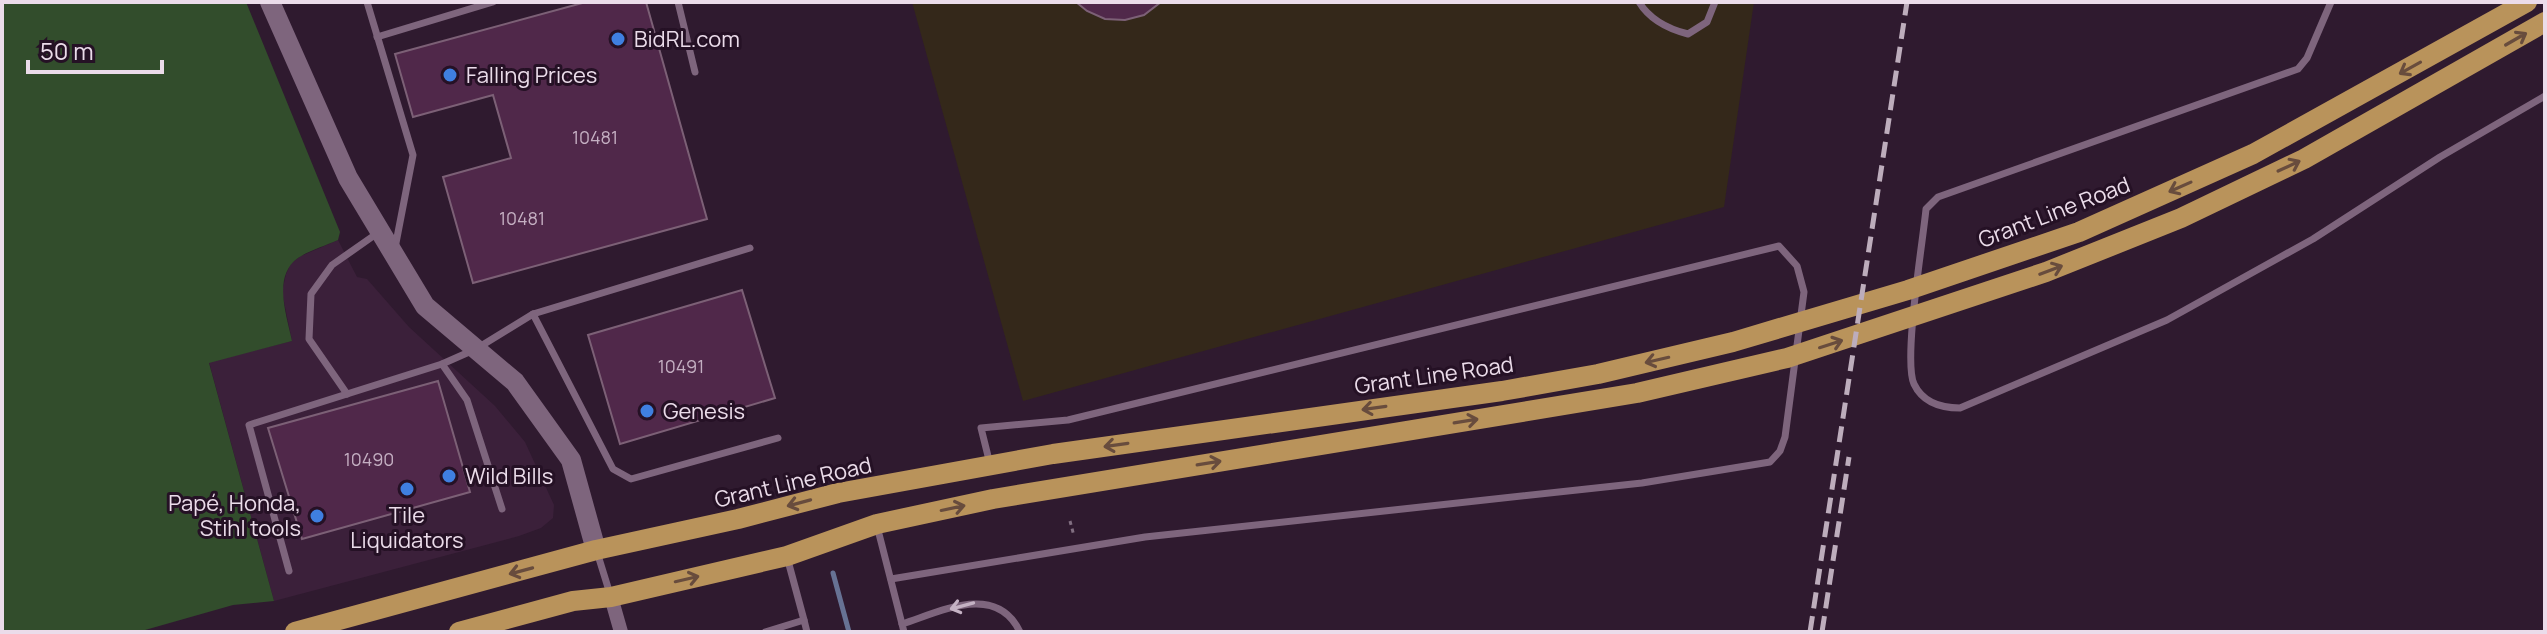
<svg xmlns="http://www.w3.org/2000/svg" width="2547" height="634" viewBox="0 0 2547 634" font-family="Manrope,sans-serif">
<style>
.built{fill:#3b203a}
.industrial{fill:#34281a}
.green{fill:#324d2c}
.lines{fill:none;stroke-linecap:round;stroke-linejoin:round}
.stream{stroke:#677294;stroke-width:5}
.building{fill:#50284a;stroke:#7c6076;stroke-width:2}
.path{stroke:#816f81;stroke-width:3;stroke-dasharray:4 4;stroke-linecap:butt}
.lane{stroke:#7e657d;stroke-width:7}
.street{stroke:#7e657d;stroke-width:14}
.secondary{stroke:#7e657d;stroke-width:20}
.primary{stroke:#b9935b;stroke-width:20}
.rail{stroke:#bdadbc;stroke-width:5;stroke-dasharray:16 8;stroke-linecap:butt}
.oneway{stroke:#684c3d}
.oneway2{stroke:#c5b2c4}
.shop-dot{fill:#3f7fe0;stroke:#251125;stroke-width:3}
.labels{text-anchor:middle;stroke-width:6;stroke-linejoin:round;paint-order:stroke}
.number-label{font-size:18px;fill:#c4afc2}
.poi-label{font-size:22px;fill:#ebdcea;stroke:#251125;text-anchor:start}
.street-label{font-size:22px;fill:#ebdcea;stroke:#251125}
</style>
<rect width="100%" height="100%" fill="#2f1a2f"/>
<polygon class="built" points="338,240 357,277 367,279 409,327 495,406 525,442 554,505 553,518 541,528 519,536 274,601 209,362 292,341 282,292 286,274 291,263 301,256"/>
<polygon class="industrial" points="912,2 1754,2 1724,207 1023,401"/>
<path class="green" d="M2,2H246L340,232L338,240C325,246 310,250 298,258C272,276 287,316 292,341L209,363L274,601L233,605L138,632H2Z"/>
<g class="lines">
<polyline class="stream" points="833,573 849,632"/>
</g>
<g class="building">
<polygon points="586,2 646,2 707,219 473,283 443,177 511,158 493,95 413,117 395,54"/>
<polygon points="1076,2 1161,2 1144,15 1125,20 1105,19 1087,11"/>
<polygon points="742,290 775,398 620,444 588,335"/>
<polygon points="438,381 470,492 302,539 268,428"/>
</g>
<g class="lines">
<polyline class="path" points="1070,521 1074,536"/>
<g class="lane">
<polyline points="367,2 413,155 395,248"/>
<polyline points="678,2 695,72"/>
<path d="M1639,2C1650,20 1668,29 1688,34L1707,22L1715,2"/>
<path d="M2331,2L2307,58L2298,69L1938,197L1926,209C1923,241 1903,360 1914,384C1923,403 1941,408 1960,408L2167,320L2313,239L2440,157L2545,96"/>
<polyline points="377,37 493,2"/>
<polyline points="533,314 750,248"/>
<polyline points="347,394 309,339 311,294 332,265 379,232"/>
<polyline points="502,509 467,400 442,364 476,349 533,314 613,469 631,479 778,438"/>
<polyline points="877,526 902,624"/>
<polyline points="597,552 610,594"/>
<polyline points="787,557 804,620"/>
<polyline points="289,571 249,425 442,364"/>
<polyline points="891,579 1145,537 1642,483 1770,462 1780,451 1785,437 1804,292 1797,266 1779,246 1068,420 981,428 990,464"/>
<polyline points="765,632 804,620 807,632"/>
<path d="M904,632L902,624C940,612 996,582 1020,632"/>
</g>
<polyline class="street" points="611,597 621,632"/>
<polyline class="secondary" points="270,2 348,178 425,306 515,382 571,460 596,550"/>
<g class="primary">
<polyline points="295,632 596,550 738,519 838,493 1053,454 1502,391 1598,374 1733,342 1908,290 2079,232 2253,154 2527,2"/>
<polyline points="459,632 573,601 611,597 787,556 877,524 993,499 1637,393 1787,358 2046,272 2181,218 2304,159 2545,22"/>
</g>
<g class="rail">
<polyline points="1810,632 1907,2"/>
<polyline points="1822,632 1849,457"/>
</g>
</g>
<defs><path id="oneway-shaft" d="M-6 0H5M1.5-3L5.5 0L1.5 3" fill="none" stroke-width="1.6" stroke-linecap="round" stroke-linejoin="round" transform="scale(2)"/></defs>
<g class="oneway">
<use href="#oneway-shaft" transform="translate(2516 39) rotate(-30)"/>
<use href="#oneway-shaft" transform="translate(2410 68) rotate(151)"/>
<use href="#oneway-shaft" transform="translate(2289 166) rotate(-25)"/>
<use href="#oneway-shaft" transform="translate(2180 187) rotate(156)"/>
<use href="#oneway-shaft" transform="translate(2051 270) rotate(-21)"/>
<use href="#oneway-shaft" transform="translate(1831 344) rotate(-18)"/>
<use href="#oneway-shaft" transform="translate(1657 360) rotate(167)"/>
<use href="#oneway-shaft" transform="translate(1374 408) rotate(172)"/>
<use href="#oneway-shaft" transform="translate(1466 421) rotate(-9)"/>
<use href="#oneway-shaft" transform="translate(1116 445) rotate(172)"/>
<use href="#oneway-shaft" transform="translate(1209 463) rotate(-9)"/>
<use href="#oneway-shaft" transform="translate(799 503) rotate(165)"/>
<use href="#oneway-shaft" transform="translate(953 508) rotate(-12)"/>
<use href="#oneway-shaft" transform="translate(521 571) rotate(165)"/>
<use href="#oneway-shaft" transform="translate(687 579) rotate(-13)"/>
</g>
<use class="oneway2" href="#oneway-shaft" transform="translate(962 606) rotate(165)"/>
<g class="shop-dot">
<circle cx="618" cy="39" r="8"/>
<circle cx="450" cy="75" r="8"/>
<circle cx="647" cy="411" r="8"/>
<circle cx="449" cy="476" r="8"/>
<circle cx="407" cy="489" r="8"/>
<circle cx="317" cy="516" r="8"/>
</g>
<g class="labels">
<g class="number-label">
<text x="595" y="144">10481</text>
<text x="522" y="225">10481</text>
<text x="681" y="373">10491</text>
<text x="369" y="466">10490</text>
</g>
<g class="poi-label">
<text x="634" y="47">BidRL.com</text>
<text x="466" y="83">Falling Prices</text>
<text x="663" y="419">Genesis</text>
<text x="465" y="484">Wild Bills</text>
<text x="301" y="511" text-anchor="end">Papé, Honda,<tspan x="301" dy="25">Stihl tools</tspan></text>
<text x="407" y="523" text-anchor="middle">Tile<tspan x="407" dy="25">Liquidators</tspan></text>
</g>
<g class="street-label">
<text transform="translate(2054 212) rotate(-21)" y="8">Grant Line Road</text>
<text transform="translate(1434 375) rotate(-8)" y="8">Grant Line Road</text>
<text transform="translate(793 482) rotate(-13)" y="8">Grant Line Road</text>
</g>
</g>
<rect width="2547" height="634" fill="none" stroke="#ebdcea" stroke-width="8"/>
<path d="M28 60v12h134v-12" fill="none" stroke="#ebdcea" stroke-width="4"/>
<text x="40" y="60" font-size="24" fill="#ebdcea" stroke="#251125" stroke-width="6" paint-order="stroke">50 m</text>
</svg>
